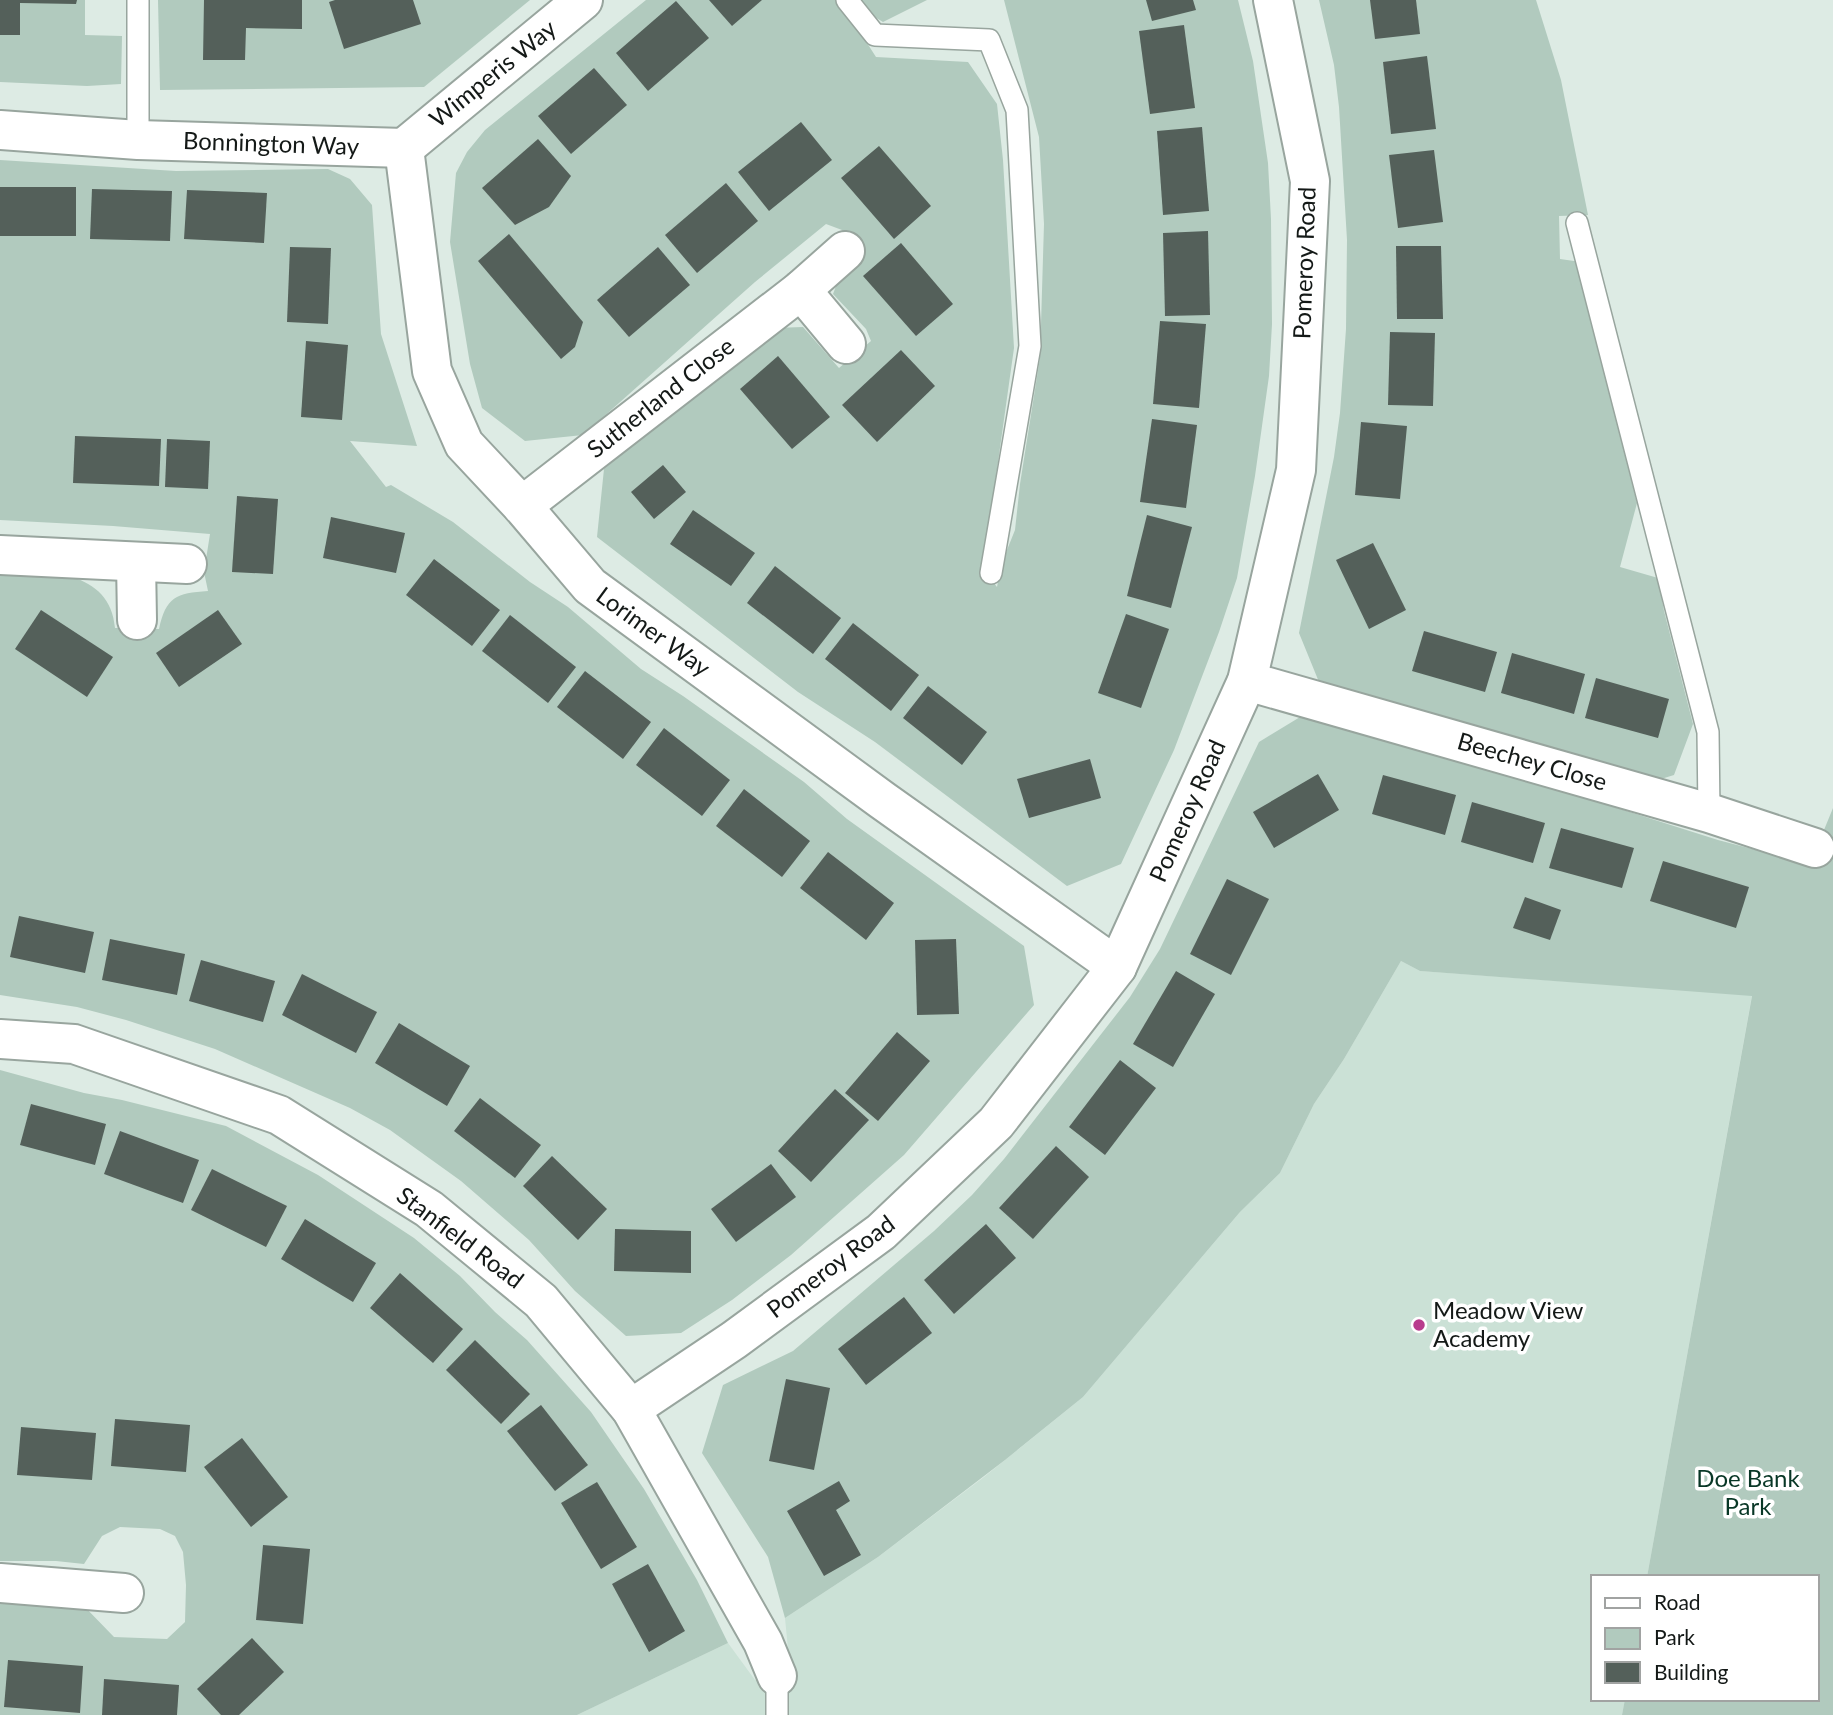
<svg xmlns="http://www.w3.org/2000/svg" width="1833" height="1715" viewBox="0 0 1833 1715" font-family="Lato,sans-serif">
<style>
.built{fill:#cbe1d6}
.green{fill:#b1cabe}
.building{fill:#54605a}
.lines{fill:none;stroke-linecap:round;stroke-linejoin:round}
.lane-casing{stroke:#98a59e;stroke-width:24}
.street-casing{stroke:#98a59e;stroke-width:42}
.lane{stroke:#fff;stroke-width:21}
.street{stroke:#fff;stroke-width:38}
.poi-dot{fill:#b83c8d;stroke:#fff;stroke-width:2.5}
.labels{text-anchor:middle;stroke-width:7;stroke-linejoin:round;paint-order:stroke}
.street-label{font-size:24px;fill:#141917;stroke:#fff}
.poi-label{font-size:24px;fill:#141917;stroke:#fff;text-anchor:start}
.park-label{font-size:24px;fill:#083726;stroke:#fff}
</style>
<rect width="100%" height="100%" fill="#ddebe4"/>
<polygon class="built" points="1401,961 1420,971 1752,995 1647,1577 1593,1577 1593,1699 1625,1699 1622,1715 577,1715 728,1643 755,1680 777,1676 790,1670 785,1618 878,1557 984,1477 1083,1397 1240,1212 1280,1173 1314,1104 1344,1059"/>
<g class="green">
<polygon points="0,0 85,0 85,35 122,36 121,84 87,86 0,82"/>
<polygon points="158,0 530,0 424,87 160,90"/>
<polygon points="646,0 835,0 858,29 876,57 968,62 997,104 1003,160 1014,348 983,569 997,587 1001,565 1015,530 1020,484 1040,358 1044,224 1039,137 1004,0 1238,0 1253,61 1268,163 1271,219 1272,324 1269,376 1255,476 1237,578 1219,632 1174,750 1121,864 1067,886 875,742 798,692 597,537 604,469 684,399 774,328 803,327 839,368 871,341 866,329 833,294 844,265 859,252 842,230 826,224 755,282 583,435 525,441 482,408 470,364 450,242 456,173 467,152 485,130"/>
<polygon points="857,0 927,0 883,22 865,11"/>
<polygon points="1319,0 1536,0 1561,80 1588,215 1559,216 1560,259 1588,263 1585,282 1595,336 1637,503 1620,567 1658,578 1664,611 1693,724 1674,775 1648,783 1380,699 1319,682 1299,633 1334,457 1340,413 1346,329 1347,240 1339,107 1334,65"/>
<path d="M0,160L176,171L328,169L350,179L372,205L381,334L417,446L350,441L386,487L391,485L453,522L530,582L568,607L641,669L683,696L804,782L847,819L1024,946L1034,1005L904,1155L791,1255L732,1300L681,1333L626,1336L575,1291L529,1240L461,1181L390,1130L350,1108L215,1049L126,1020L77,1007L0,995V566C45,571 111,570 115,628L159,629C166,597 176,593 208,591L204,572L210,534L113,526L0,520Z"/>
<polygon points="1305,714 1436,751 1478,767 1526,781 1569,789 1614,807 1718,840 1810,864 1833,808 1833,1715 1622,1715 1625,1699 1817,1699 1817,1577 1647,1577 1752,996 1420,971 1401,961 1344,1059 1314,1104 1280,1173 1240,1212 1083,1397 1005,1460 878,1557 785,1618 768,1557 702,1453 723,1385 793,1351 934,1231 972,1195 1004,1159 1130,997 1160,949 1259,742"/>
<polygon points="0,1070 84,1093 122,1100 226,1126 318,1175 414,1238 460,1276 495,1312 527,1340 591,1412 644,1489 697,1580 728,1643 577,1715 0,1715 0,1598 81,1603 114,1637 167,1639 185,1622 186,1585 183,1552 175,1536 160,1529 120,1527 102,1536 84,1564 56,1561 0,1561"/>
</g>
<g class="building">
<polygon points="0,0 77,0 76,4 20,3 20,35 0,35"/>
<polygon points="204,0 302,0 302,29 246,28 245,60 203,60"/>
<polygon points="335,0 413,0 421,24 344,49 329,2"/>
<polygon points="709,0 762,0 732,26"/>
<polygon points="1146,0 1193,0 1196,10 1152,21"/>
<polygon points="1370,0 1416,0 1420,34 1375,39"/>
<polygon points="676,1 709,38 648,91 616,53"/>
<polygon points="1184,25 1195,108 1150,114 1139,31"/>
<polygon points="1427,56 1436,129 1391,134 1383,62"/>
<polygon points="594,68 627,105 571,154 538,116"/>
<polygon points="801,122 832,160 769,211 738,172"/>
<polygon points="1202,127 1209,211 1163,215 1157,131"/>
<polygon points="538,139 571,176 549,207 515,225 482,188"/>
<polygon points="879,146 931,206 894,239 841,178"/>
<polygon points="1434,150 1443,222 1398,228 1389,155"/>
<polygon points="726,183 758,221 697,273 665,235"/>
<rect x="0" y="187" width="76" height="49"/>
<polygon points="92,189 172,191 170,241 90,239"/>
<polygon points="187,190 267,193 264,243 184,239"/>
<polygon points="1208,231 1210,315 1165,316 1163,233"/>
<polygon points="509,234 583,322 575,347 561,359 478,261"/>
<polygon points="901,243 953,304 916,336 863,276"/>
<polygon points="1396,246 1441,246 1443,319 1397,319"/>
<polygon points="290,247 331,248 328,324 287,322"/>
<polygon points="658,247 690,285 629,337 597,300"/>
<polygon points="1160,321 1206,324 1199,408 1153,404"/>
<polygon points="1390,332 1435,333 1433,406 1388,405"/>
<polygon points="306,341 348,345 342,420 301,417"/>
<polygon points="901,350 935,386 877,442 842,405"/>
<polygon points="778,356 830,417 792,449 740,389"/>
<polygon points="1152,419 1197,425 1186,508 1140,502"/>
<polygon points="1361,422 1407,426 1400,499 1355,495"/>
<polygon points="75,436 161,439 159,486 73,483"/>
<polygon points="167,439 210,441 208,489 165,487"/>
<polygon points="663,465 686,492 654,519 631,492"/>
<polygon points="237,496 278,499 273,574 232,572"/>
<polygon points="693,510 755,553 731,586 670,544"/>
<polygon points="1147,515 1192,527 1171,608 1127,596"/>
<polygon points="331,517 405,533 396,573 323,558"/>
<polygon points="1373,543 1406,610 1369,629 1336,560"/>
<polygon points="434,559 500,610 472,646 406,595"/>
<polygon points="775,566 841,618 813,654 747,603"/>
<polygon points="41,610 113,657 87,697 15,649"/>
<polygon points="218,610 242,644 179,687 156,653"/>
<polygon points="1126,614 1169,629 1141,708 1098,693"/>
<polygon points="510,615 576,667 548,703 482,651"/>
<polygon points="853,623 919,675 891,711 825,659"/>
<polygon points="1424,631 1497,652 1485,692 1412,671"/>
<polygon points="1512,653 1585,674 1574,714 1501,693"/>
<polygon points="585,671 651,722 623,759 557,707"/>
<polygon points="1596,678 1669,699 1658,738 1585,718"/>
<polygon points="928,686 987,732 962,765 903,718"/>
<polygon points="664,728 730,780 702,816 636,765"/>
<polygon points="1090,759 1101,798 1029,818 1017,779"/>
<polygon points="1318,774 1339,810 1274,848 1253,812"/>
<polygon points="1383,775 1456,795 1445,835 1372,814"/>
<polygon points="744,789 810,841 782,877 716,826"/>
<polygon points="1472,802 1545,823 1533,863 1461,842"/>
<polygon points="1561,828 1634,848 1622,888 1549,868"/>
<polygon points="828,852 894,903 866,940 800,888"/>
<polygon points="1663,861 1749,887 1736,928 1650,901"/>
<polygon points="1227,879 1269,899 1231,975 1190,954"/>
<polygon points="1525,897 1561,910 1550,940 1513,928"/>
<polygon points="19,916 94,932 85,973 10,957"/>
<polygon points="110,939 185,954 177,995 102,980"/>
<polygon points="956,939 959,1014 917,1015 915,940"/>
<polygon points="201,960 275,981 263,1022 189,1001"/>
<polygon points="1176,971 1215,994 1173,1067 1133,1044"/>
<polygon points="302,974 377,1012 356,1053 282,1015"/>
<polygon points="399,1023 470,1066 447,1106 375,1063"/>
<polygon points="897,1032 930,1061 878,1121 845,1093"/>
<polygon points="1120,1060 1156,1088 1105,1155 1069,1127"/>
<polygon points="835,1089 869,1120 811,1182 778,1151"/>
<polygon points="480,1098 541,1145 515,1178 454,1131"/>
<polygon points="31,1104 106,1124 95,1165 20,1145"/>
<polygon points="120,1131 199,1160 183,1203 104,1174"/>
<polygon points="1056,1146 1089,1177 1033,1239 999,1208"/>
<polygon points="552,1156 607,1209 578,1240 523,1186"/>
<polygon points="771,1164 796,1197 736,1242 711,1209"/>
<polygon points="212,1169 287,1206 266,1247 191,1210"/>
<polygon points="305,1219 376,1263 353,1302 281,1259"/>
<polygon points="986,1224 1016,1258 954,1314 924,1280"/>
<polygon points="615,1229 691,1231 691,1273 614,1271"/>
<polygon points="400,1273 463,1329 433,1363 370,1308"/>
<polygon points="904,1297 932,1333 866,1385 838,1349"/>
<polygon points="475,1340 530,1394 501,1424 446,1370"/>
<polygon points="786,1379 830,1388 814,1470 769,1461"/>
<polygon points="541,1405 588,1465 555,1491 507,1431"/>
<polygon points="115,1419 190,1425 186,1472 111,1466"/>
<polygon points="21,1427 96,1433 92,1480 17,1475"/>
<polygon points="242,1438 288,1497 251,1527 204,1467"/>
<polygon points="839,1481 850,1501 836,1510 861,1555 824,1576 787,1511"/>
<polygon points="597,1482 637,1547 601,1569 561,1503"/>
<polygon points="263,1545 310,1549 303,1624 256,1620"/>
<polygon points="648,1564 685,1631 649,1652 612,1584"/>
<polygon points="252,1638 284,1672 239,1715 221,1715 197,1689"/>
<polygon points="8,1660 83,1666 80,1713 4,1707"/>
<polygon points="104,1679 179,1685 177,1715 102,1715"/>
</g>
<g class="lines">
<defs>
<g id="lane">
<polyline points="138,0 138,140"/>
<polyline points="847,0 875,35 989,40 1017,110 1030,346 991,573"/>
<polyline points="1577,223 1708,732 1709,813"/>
<polyline points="777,1676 777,1715"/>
</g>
<g id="street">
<polyline points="0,130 138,140 404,148"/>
<polyline points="404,148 432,371 464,444 522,506 590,586 882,800 1117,967"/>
<polyline points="404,148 583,0"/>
<polyline points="801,290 846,344"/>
<polyline points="522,506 801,290 845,251"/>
<polyline points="0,555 187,564"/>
<polyline points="136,562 137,620"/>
<polyline points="1247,681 1709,813 1815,848"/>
<polyline points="0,1039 74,1044 279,1115 429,1209 541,1301 631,1409 763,1642 777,1676"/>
<polyline points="631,1409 734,1340 881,1232 996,1123 1117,967 1247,681 1296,470 1310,181 1273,0"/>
<polyline points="0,1583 124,1593"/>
</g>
</defs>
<use href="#lane" class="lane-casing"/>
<use href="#street" class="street-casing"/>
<use href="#lane" class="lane"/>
<use href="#street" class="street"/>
</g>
<circle class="poi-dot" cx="1419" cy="1325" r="7"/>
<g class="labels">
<g class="street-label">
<text transform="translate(493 74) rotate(-39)" y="8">Wimperis Way</text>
<text transform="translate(271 144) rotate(2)" y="8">Bonnington Way</text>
<text transform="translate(1305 263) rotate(-88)" y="8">Pomeroy Road</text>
<text transform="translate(661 398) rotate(-38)" y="8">Sutherland Close</text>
<text transform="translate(653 632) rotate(36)" y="8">Lorimer Way</text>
<text transform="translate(1532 762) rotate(16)" y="8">Beechey Close</text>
<text transform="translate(1188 811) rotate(-66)" y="8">Pomeroy Road</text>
<text transform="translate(460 1238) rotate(37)" y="8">Stanfield Road</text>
<text transform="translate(831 1267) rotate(-37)" y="8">Pomeroy Road</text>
</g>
<g class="poi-label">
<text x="1433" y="1319">Meadow View<tspan x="1433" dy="28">Academy</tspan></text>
</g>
<g class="park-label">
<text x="1748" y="1487">Doe Bank<tspan x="1748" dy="28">Park</tspan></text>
</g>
</g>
<rect x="1591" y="1575" width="228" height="126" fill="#ffffff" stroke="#a1a3a2" stroke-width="2"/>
<rect x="1605" y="1598" width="35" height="10" fill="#ffffff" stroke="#a1a3a2" stroke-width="2"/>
<text x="1654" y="1610" font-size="21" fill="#141917">Road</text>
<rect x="1605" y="1628" width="35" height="21" fill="#b1cabe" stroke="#a1a3a2" stroke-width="2"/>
<text x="1654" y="1645" font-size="21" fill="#141917">Park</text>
<rect x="1605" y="1662" width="35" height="21" fill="#54605a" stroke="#a1a3a2" stroke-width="2"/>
<text x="1654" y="1680" font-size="21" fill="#141917">Building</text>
</svg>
